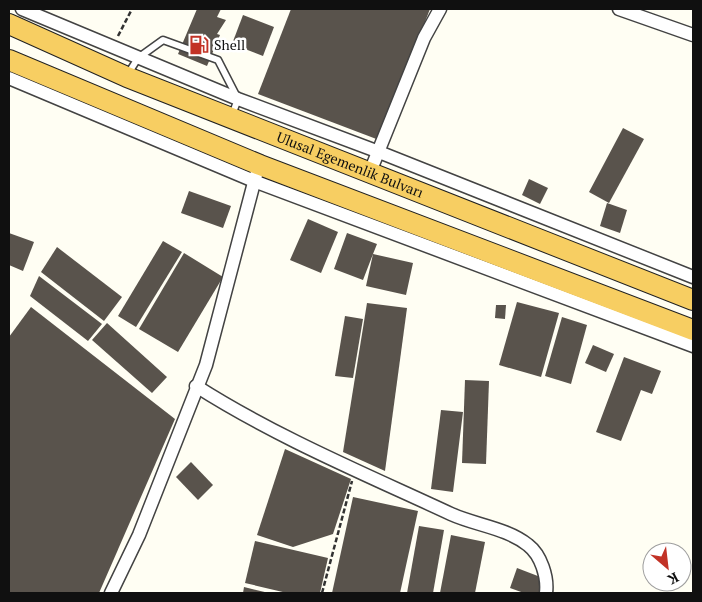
<svg xmlns="http://www.w3.org/2000/svg" width="702" height="602" viewBox="0 0 702 602" font-family="'PT Serif',serif">
<style>
.building{fill:#59534c}
.lines{fill:none;stroke-linecap:round;stroke-linejoin:round}
.service-casing{stroke:#434343;stroke-width:9}
.minor-casing{stroke:#434343;stroke-width:15}
.trunk-casing{stroke:#212121;stroke-width:22}
.path{stroke:#323232;stroke-width:2.5;stroke-dasharray:5 2.5;stroke-linecap:butt}
.service{stroke:#fff;stroke-width:6}
.minor{stroke:#fff;stroke-width:12}
.trunk{stroke:#f7ce62;stroke-width:20}
.labels{text-anchor:middle;stroke-width:5;stroke-linejoin:round;paint-order:stroke}
.poi-label{font-size:14px;fill:#101010;stroke:#fff;text-anchor:start}
.street-label{font-size:14px;fill:#101010;stroke:#fff}
</style>
<rect width="100%" height="100%" fill="#fffef3"/>
<g class="building">
<polygon points="197,9 221,9 217,17 226,20 217,34 220,35 207,66 178,54"/>
<polygon points="291,9 430,9 379,140 258,94"/>
<polygon points="243,15 274,27 263,56 232,44"/>
<polygon points="623,128 644,139 609,203 589,192"/>
<polygon points="529,179 548,188 540,204 522,195"/>
<polygon points="189,191 231,206 223,228 181,213"/>
<polygon points="607,203 627,210 620,233 600,226"/>
<polygon points="308,219 338,232 321,273 290,260"/>
<polygon points="9,233 34,242 23,271 9,265"/>
<polygon points="347,233 377,244 373,254 413,263 406,295 366,286 373,254 363,280 334,269"/>
<polygon points="163,241 182,252 136,327 118,316"/>
<polygon points="57,247 122,297 104,321 41,272"/>
<polygon points="184,253 223,277 178,352 139,329"/>
<polygon points="39,276 102,324 88,341 30,296"/>
<polygon points="517,302 559,313 541,377 499,365"/>
<polygon points="367,303 407,308 385,471 343,452"/>
<polygon points="496,305 506,305 505,319 495,318"/>
<polygon points="31,307 175,419 99,593 9,593 9,337"/>
<polygon points="345,316 363,319 353,378 335,376"/>
<polygon points="562,317 587,325 571,384 545,376"/>
<polygon points="107,323 167,377 152,393 92,340"/>
<polygon points="593,345 614,354 606,372 585,363"/>
<polygon points="624,357 661,371 652,394 641,390 621,441 596,432"/>
<polygon points="465,380 489,381 486,464 462,463"/>
<polygon points="441,410 463,412 453,492 431,489"/>
<polygon points="285,449 351,479 333,534 293,547 257,535"/>
<polygon points="191,462 213,485 198,500 176,477"/>
<polygon points="353,497 418,511 400,593 332,593"/>
<polygon points="419,526 444,530 433,593 407,593"/>
<polygon points="451,535 485,542 475,593 440,593"/>
<polygon points="255,541 328,558 320,593 287,593 245,583"/>
<polygon points="517,568 543,578 540,593 524,593 510,588"/>
<polygon points="244,587 269,593 243,593"/>
</g>
<g class="lines">
<defs>
<polyline id="service" points="128,74 138,58 163,40 218,60 238,99 232,115"/>
<g id="minor">
<polyline points="22,9 238,99 379,152 693,277"/>
<polyline points="619,9 693,35"/>
<polyline points="9,78 254,181 693,346"/>
<polyline points="370,172 424,38 440,9"/>
<path d="M196,386C276,437 365,474 451,514C475,525 507,528 528,545C541,555 548,577 546,593"/>
<polyline points="111,593 139,535 206,365 256,175"/>
</g>
<g id="trunk">
<path id="s1" d="M9,24L127,77L693,300"/>
<polyline points="9,60 260,165 693,330"/>
</g>
</defs>
<use href="#service" class="service-casing"/>
<use href="#minor" class="minor-casing"/>
<use href="#trunk" class="trunk-casing"/>
<g class="path">
<polyline points="118,36 132,9"/>
<polyline points="322,593 352,481"/>
</g>
<use href="#service" class="service"/>
<use href="#minor" class="minor"/>
<use href="#trunk" class="trunk"/>
</g>
<defs>
<symbol id="fuel-bare" viewBox="-9 -9 18 18"><path d="M-5.5-6h7V0h2V4h1.3V-2.5L3-4.5l.8-.8L6-3V5H2.5V1h-1V6h-7ZM-4.2-4.7v3.2H.2V-4.7Z" fill="#c23226" stroke="#fff" stroke-width="2.5" paint-order="stroke"/></symbol>
</defs>
<g fill-rule="evenodd">
<use href="#fuel-bare" x="185" y="31" width="28" height="28"/>
</g>
<g class="labels">
<g class="poi-label">
<text x="214" y="50">Shell</text>
</g>
<g class="street-label">
<text dy="5" stroke="none"><textPath href="#s1" startOffset="369">Ulusal Egemenlik Bulvarı</textPath></text>
</g>
</g>
<rect width="702" height="602" fill="none" stroke="#101010" stroke-width="20"/>
<g transform="translate(667 567) rotate(152)"><circle r="24" fill="#ffffff" stroke="#9f9f9f"/>
<path d="M0-4L9 19L0 12L-9 19Z" fill="#c23226"/>
<text y="-8" font-size="14" font-weight="bold" text-anchor="middle" fill="#101010">K</text>
</g>
</svg>
